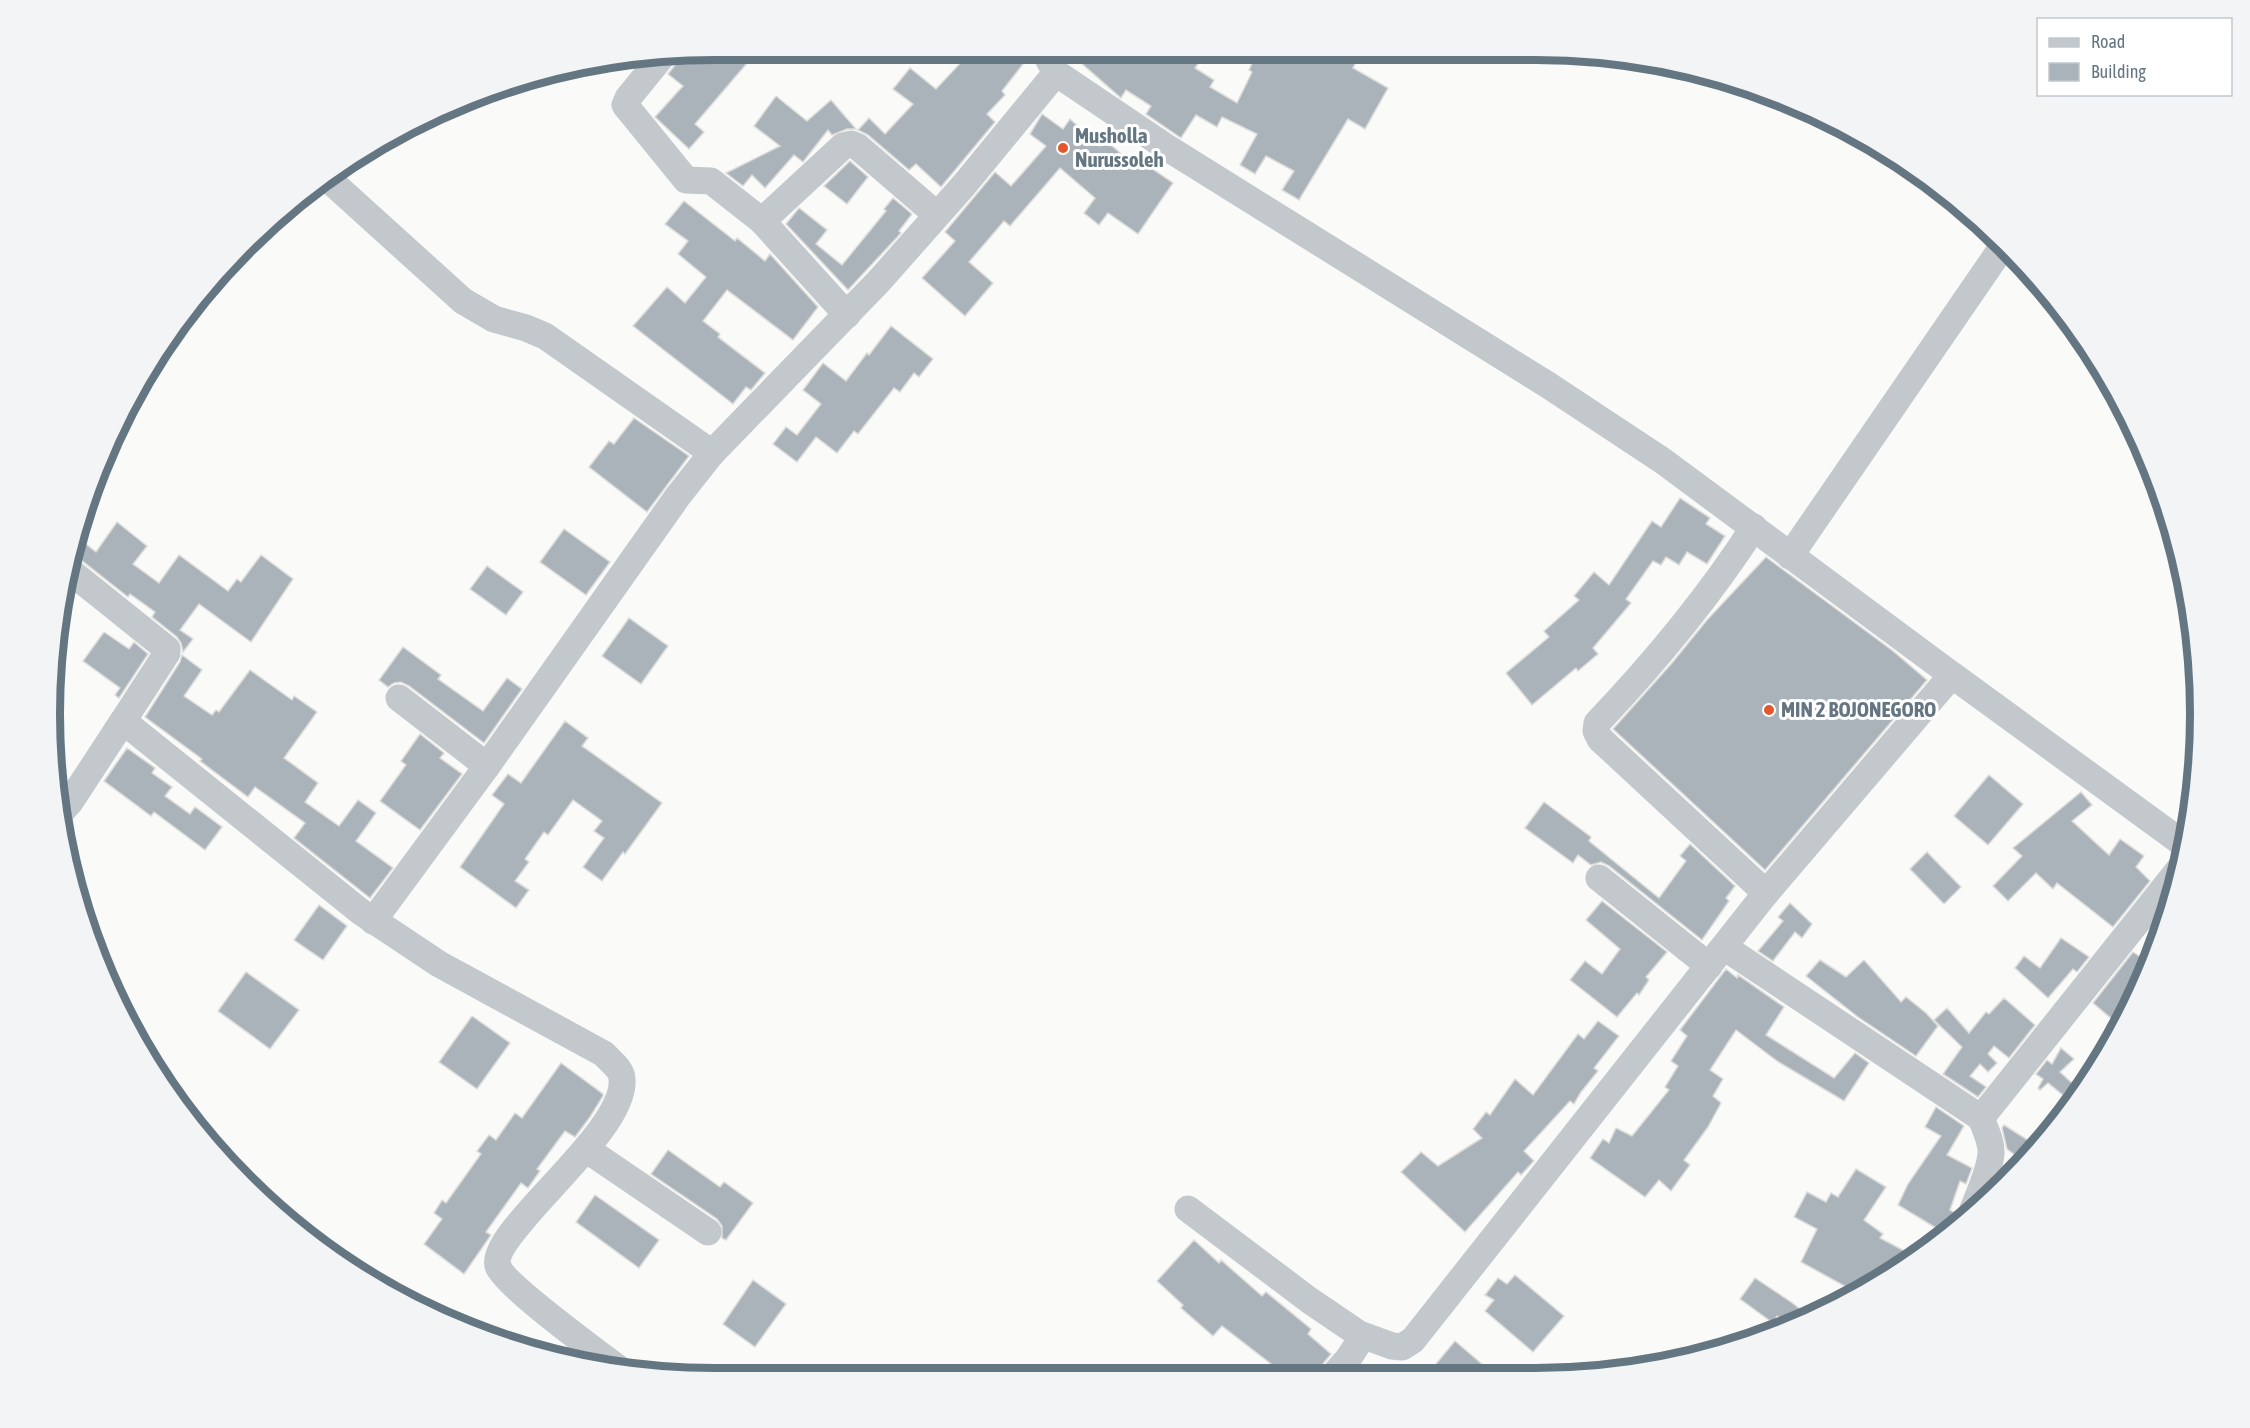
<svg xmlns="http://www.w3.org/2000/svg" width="2250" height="1428" viewBox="0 0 2250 1428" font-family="'Asap Condensed',sans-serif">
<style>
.building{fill:#aab3b9;stroke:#dcdcda;stroke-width:1.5}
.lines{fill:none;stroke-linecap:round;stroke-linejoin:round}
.minor{stroke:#c3c8cc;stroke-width:27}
.poi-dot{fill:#e4572e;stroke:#fff;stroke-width:2}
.labels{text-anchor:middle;stroke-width:6;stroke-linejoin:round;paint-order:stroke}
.poi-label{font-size:21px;font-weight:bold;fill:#657683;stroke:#fff;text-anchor:start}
.rim{fill:none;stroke:#657683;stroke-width:8}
</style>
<rect width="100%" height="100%" fill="#fafaf8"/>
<g class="building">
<polygon points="678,55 754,55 695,124 704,132 689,149 655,117 683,86 668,74 676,64"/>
<polygon points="968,55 1030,55 1002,91 1005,95 987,114 995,122 941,187 916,164 909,170 868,135 858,130 869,118 885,134 913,104 893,89 910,68 936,89"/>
<polygon points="1072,55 1204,55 1195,68 1214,80 1210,87 1237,103 1252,72 1249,70 1256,55 1360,55 1353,68 1388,88 1365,129 1348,119 1299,200 1282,190 1294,171 1266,156 1255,174 1240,165 1257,134 1222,117 1217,127 1196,115 1181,138 1146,114 1151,106 1126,90 1121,98"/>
<polygon points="776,96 807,121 831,100 856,129 847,129 832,135 828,130 803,162 794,155 765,188 752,175 743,186 726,173 780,146 754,126"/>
<polygon points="1042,114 1063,129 1070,119 1100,146 1105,140 1125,157 1127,154 1146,168 1148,166 1173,183 1138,234 1108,213 1099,225 1084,213 1095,198 1060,168 1010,226 1004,221 969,262 993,283 965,316 922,278 955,241 945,232 995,172 1011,186 1046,146 1030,134"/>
<polygon points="850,161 868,177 847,204 824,186"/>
<polygon points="893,198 912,214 899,231 901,233 848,290 786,224 799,208 827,230 816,244 842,265 886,211 884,209"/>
<polygon points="684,201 735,241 737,238 765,261 770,254 818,307 793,340 727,290 703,321 720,334 718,337 765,373 751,390 746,387 733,404 633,326 667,287 685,303 706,277 678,254 688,241 665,224"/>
<polygon points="891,326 933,359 919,377 914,373 900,392 894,388 858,434 854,431 837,453 816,437 797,462 773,444 786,427 797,435 821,404 803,390 823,363 846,381 867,353 869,355"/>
<polygon points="634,418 689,456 647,512 589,467 609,441 614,444"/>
<polygon points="1680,498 1710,518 1706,524 1725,536 1707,564 1687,552 1679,565 1666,557 1661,565 1653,561 1626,599 1631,603 1593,648 1598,654 1578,671 1576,668 1532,705 1506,673 1549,637 1544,631 1579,600 1574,596 1594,572 1609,585 1652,521 1661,527"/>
<polygon points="117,522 147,546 133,564 159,583 179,555 228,591 237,579 241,582 261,555 293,579 251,642 199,604 180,630 193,639 183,652 181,643 177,637 152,617 155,612 130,594 128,597 81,560 74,557 77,537 96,552"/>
<polygon points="564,529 610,562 586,595 540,562"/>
<polygon points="1766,557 1893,651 1927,680 1765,870 1613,729 1672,663 1707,620"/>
<polygon points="487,566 523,592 506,615 470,589"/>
<polygon points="629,618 668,646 641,684 602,656"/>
<polygon points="104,632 129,649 134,642 148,654 119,698 115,695 120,688 83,661"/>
<polygon points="403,647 441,675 438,679 483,711 507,678 522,689 484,743 409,686 401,682 394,683 388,687 379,680"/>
<polygon points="182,655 202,670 184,696 212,715 216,710 219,712 250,670 292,700 294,696 317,712 284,758 318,783 305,802 339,826 358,800 376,813 356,841 393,868 370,898 294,838 305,823 255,787 248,797 200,761 202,759 145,717 180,662"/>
<polygon points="565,721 588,738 582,746 662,803 625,854 623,852 602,881 583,867 604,838 594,831 602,821 573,800 548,835 544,832 525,859 529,862 515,881 529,890 516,908 460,867 504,804 492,795 508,774 521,783"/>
<polygon points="420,734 444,753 440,758 462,774 420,830 380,801 406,765 401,761"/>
<polygon points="127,748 155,768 152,773 172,787 165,796 190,814 195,807 222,827 205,850 154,812 151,816 104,781"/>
<polygon points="1989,775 2023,804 1988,845 1954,816"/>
<polygon points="2081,792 2092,805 2072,821 2109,855 2120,839 2144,856 2136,867 2150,881 2113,927 2057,883 2053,889 2036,873 2008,901 1993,886 2022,856 2013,848"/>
<polygon points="1544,802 1591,837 1589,841 1659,898 1686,861 1680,856 1690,844 1735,886 1726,898 1729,901 1702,940 1609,866 1601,862 1591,865 1578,855 1573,863 1525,828"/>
<polygon points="1927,852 1961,887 1944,904 1910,869"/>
<polygon points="1602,901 1667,952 1646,977 1649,980 1639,995 1637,993 1617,1017 1570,980 1585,961 1602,974 1620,949 1586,920"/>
<polygon points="1790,903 1812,924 1802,938 1795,932 1773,961 1758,951 1783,921 1778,917"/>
<polygon points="319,905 347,926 323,960 294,940"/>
<polygon points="2061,938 2089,957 2077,972 2073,969 2048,998 2015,968 2024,956 2040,968"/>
<polygon points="2133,952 2149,963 2137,993 2113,1020 2093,1003"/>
<polygon points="1820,960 1846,977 1864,960 1901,1002 1906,997 1926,1013 1938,1026 1916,1056 1858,1017 1806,976"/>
<polygon points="1726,969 1737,978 1738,975 1784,1007 1766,1035 1834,1078 1855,1053 1869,1063 1844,1101 1777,1061 1736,1030 1710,1070 1723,1079 1713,1096 1721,1103 1708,1127 1684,1160 1690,1165 1671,1191 1659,1180 1645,1197 1590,1158 1603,1139 1609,1143 1616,1128 1632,1136 1669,1090 1665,1087 1678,1066 1671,1061 1687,1036 1680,1030"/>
<polygon points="246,972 299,1010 270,1049 218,1011"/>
<polygon points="2004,998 2035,1025 2009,1058 1994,1046 1988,1054 1997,1063 1988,1072 1980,1064 1970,1076 1986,1087 1978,1097 1943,1074 1962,1047 1934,1020 1947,1008 1969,1033 1986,1012 1989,1014"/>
<polygon points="472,1016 510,1043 477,1089 439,1062"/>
<polygon points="1598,1021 1619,1036 1594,1068 1598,1071 1581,1092 1574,1104 1570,1101 1524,1151 1534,1161 1532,1163 1521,1175 1518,1172 1465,1232 1401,1172 1421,1152 1438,1166 1482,1138 1473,1129 1486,1112 1490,1115 1515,1079 1533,1095 1578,1034 1584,1039"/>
<polygon points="2061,1048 2074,1059 2060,1072 2073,1084 2063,1095 2048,1083 2040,1090 2038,1088 2043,1079 2036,1074 2047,1060 2052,1064"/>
<polygon points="561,1063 603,1094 603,1096 590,1117 575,1137 565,1131 537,1169 540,1171 528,1188 521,1183 486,1232 491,1235 464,1274 424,1244 442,1219 434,1213 442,1200 446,1203 481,1154 477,1151 489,1135 496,1140 515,1113 522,1118"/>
<polygon points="1936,1107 1964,1126 1947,1155 1972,1168 1966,1184 1960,1181 1950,1210 1955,1213 1957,1226 1946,1234 1898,1205 1908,1184 1941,1136 1925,1127"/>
<polygon points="2004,1125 2037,1146 2023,1161 2007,1149 2002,1128"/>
<polygon points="668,1150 720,1187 724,1182 753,1203 726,1240 722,1238 722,1226 717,1219 651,1174"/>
<polygon points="1856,1169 1886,1187 1864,1220 1883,1234 1880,1238 1914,1256 1868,1290 1859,1294 1801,1262 1817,1229 1794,1217 1807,1192 1826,1202 1831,1193 1838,1197"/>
<polygon points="595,1195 659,1240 639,1268 576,1222"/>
<polygon points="1194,1240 1219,1263 1221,1260 1262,1296 1266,1292 1311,1329 1308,1334 1331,1354 1321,1366 1318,1376 1261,1376 1271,1364 1222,1326 1213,1336 1181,1308 1183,1305 1157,1281"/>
<polygon points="1515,1275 1564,1316 1533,1352 1485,1311 1494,1300 1485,1295 1498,1278 1507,1284"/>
<polygon points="1755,1278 1791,1302 1809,1316 1790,1325 1777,1316 1773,1323 1740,1299"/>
<polygon points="753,1280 786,1304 755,1347 723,1324"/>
<polygon points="1455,1341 1497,1377 1426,1376"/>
</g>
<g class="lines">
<g class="minor">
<polyline points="663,55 628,98 625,105 686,180 711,181 762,221"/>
<polyline points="1046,55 1056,73 1166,147 1548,385 1663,461 1952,675"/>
<polyline points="326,177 463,301 494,319 526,328 545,336 712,453"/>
<polyline points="847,315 762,221 843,146 851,144 858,147 937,215"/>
<path d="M1754,527C1708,598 1655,662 1597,723L1596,731L1600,739L1766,893"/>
<polyline points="1790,556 2003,246"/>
<path d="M71,572L167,649V653L123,721L361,912L439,964L604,1054C610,1061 622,1069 622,1079C627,1133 488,1232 498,1266C504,1285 601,1355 623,1372"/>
<polyline points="399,698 487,766"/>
<polyline points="58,815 70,802 123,721"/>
<polyline points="1599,878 1709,966"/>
<polyline points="373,921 487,766 678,496 712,453 879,281 964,185 1056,73"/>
<polyline points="1724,947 1981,1118"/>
<polyline points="586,1149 708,1232"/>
<polyline points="1188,1209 1309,1300 1359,1334 1392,1346 1402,1347 1413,1340 1766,893 1952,675 2185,845"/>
<path d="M1970,1217C1977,1197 1989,1175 1991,1154C1992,1142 1985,1129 1981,1118L2181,867"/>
<polyline points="1333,1376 1348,1359 1363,1336"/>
</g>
</g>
<g class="poi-dot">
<circle cx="1063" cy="148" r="6"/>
<circle cx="1769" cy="710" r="6"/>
</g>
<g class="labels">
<g class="poi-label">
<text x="1075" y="143">Musholla<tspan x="1075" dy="24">Nurussoleh</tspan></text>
<text x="1781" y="717">MIN 2 BOJONEGORO</text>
</g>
</g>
<path d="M0 0H2250V1428H0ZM714 60H1536A654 654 0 0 1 2190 714V714A654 654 0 0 1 1536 1368H714A654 654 0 0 1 60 714V714A654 654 0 0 1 714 60Z" fill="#f3f4f5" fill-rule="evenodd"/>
<path class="rim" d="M714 60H1536A654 654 0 0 1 2190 714V714A654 654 0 0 1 1536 1368H714A654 654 0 0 1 60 714V714A654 654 0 0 1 714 60Z"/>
<rect x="2037" y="18" width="195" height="78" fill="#ffffff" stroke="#c1c8cd" stroke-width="1.5"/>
<rect x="2049" y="38" width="30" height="9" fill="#c3c8cc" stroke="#c1c8cd" stroke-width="1.5"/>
<text x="2091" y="48" font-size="18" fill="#657683">Road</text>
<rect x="2049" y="63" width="30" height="18" fill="#aab3b9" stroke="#c1c8cd" stroke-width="1.5"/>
<text x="2091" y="78" font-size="18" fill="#657683">Building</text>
</svg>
